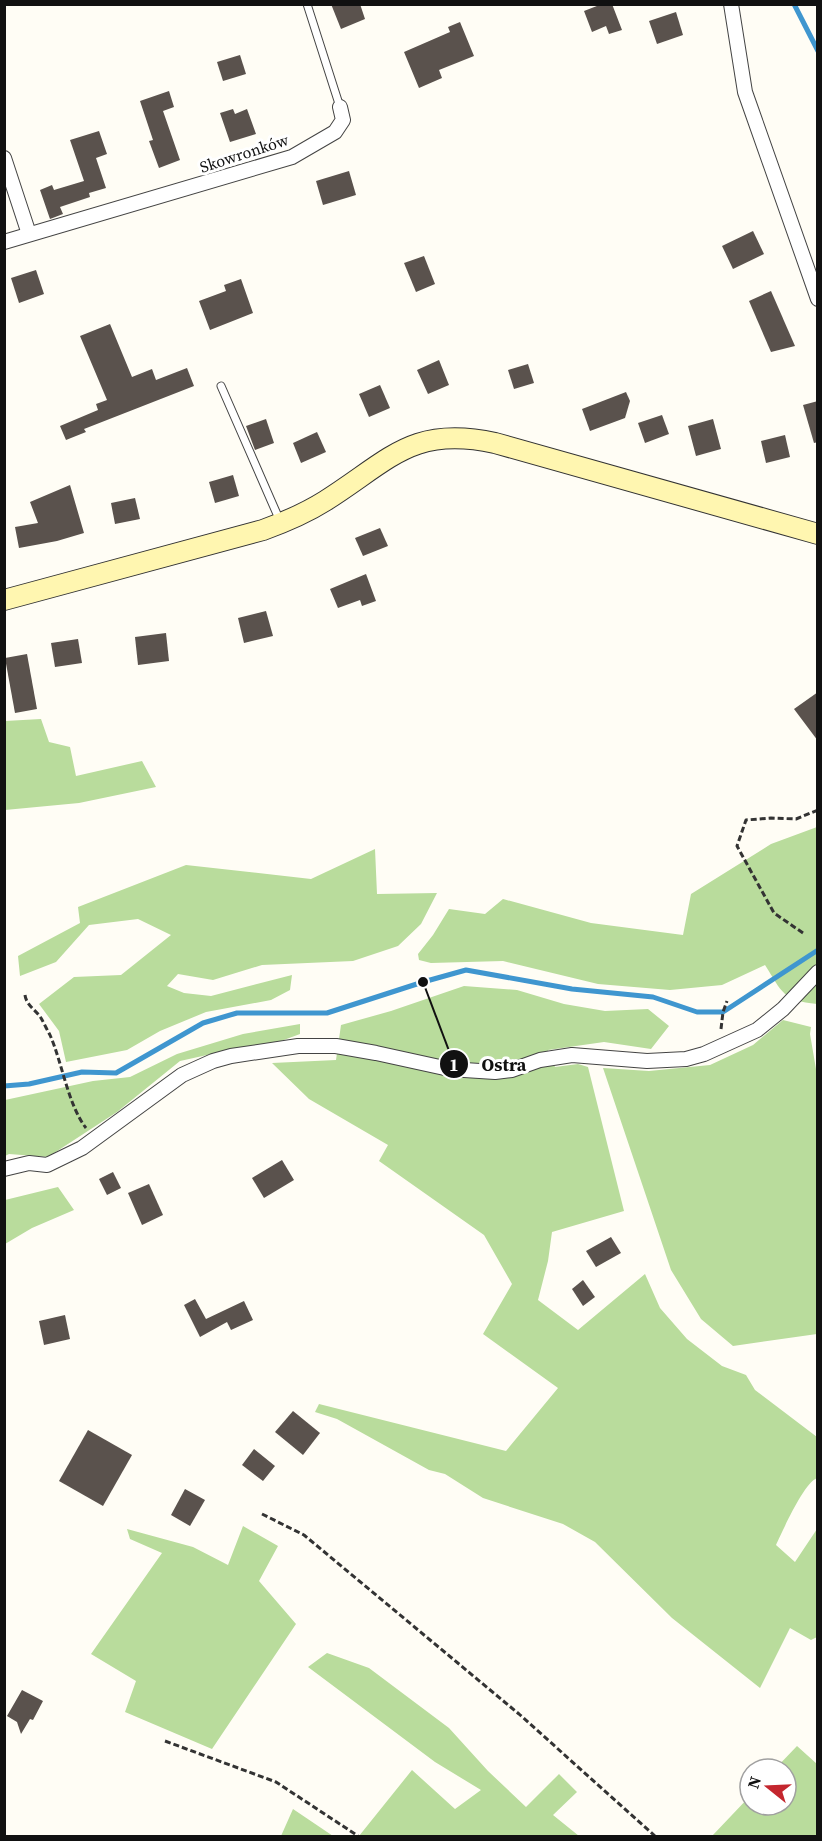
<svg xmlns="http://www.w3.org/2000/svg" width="822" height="1841" viewBox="0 0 822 1841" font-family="'Source Serif 4',serif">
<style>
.forest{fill:#b9dc9c}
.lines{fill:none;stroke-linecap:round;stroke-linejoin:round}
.stream{stroke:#3f96cf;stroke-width:5}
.building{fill:#5a524d}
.lane-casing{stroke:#444;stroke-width:9}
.street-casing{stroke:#444;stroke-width:16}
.secondary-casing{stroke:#333;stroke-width:22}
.path{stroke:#333;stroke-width:3;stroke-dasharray:6 3;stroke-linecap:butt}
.lane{stroke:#fff;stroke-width:7}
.street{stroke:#fff;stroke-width:14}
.secondary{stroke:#fff6b0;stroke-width:20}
.labels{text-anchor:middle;stroke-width:6;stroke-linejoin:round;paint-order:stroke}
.street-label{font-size:16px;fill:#111;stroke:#fff}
.leader{fill:none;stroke:#111;stroke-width:2}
.callout-dot{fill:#111;stroke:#fff;stroke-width:2}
.mark-label{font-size:18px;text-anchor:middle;font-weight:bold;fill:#fff}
.callout-label{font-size:18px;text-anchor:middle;font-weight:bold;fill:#111;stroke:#fff;stroke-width:6;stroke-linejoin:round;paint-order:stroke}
</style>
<rect width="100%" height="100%" fill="#fffdf5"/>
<g class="forest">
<polygon points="41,719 49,742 70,747 76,776 142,761 156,787 79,803 5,810 5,721"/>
<path d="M817,827V1004C783,1001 782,992 765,965L722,985L670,990L598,984L503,961L431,963L419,960L418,954L433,935L449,909L485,914L503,899L591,923L683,935L691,894L771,844Z"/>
<polygon points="375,849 377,894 437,893 421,924 398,946 353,961 262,965 213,980 178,974 167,986 184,993 211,996 292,975 290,990 271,1000 206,1012 160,1031 127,1050 66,1062 59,1031 39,1004 74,977 121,975 171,935 138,919 89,925 56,962 20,976 18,956 80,923 78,907 186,865 311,879"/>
<path d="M464,986L517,990L564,1004L605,1011L648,1009L669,1026L651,1049L604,1042L548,1050L555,1067L578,1064L588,1067L624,1211L552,1232L548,1261L538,1300L578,1330L645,1274L660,1308L687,1339L722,1366L746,1375L755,1390L817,1437V1478C804,1483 783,1530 776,1545L795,1562L817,1529V1637L811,1640L790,1628L760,1688L672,1618L595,1542L563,1524L483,1498L445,1474L429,1470L337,1419L315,1412L319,1404L506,1451L558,1388L483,1334L512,1284L484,1235L379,1161L388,1145L309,1099L272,1063L336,1060L341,1025L391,1011Z"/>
<polygon points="783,1020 811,1027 810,1034 817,1075 817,1334 733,1346 701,1319 671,1270 603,1068 649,1071 710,1065 753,1045"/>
<polygon points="300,1024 300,1034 273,1044 243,1047 180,1061 117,1112 48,1157 9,1154 5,1156 5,1100 93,1081 130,1077 177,1054 243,1034"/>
<polygon points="58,1187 74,1210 32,1228 5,1244 5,1200"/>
<polygon points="243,1526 278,1546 259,1581 296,1624 212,1749 125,1712 136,1681 91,1654 162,1553 130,1539 127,1529 193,1547 228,1565"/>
<polygon points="327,1653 369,1668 449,1728 488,1771 526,1807 559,1774 577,1792 553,1815 579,1836 359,1836 412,1770 455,1809 481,1790 435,1762 308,1667"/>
<polygon points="797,1746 817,1764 817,1836 712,1836 750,1796 750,1805 786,1805 786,1769 775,1769"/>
<polygon points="293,1809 333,1836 334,1836 281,1836"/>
</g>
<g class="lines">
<g class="stream">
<polyline points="794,4 818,51"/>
<polyline points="4,1086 29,1084 82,1072 116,1073 203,1023 237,1013 327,1013 423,982 466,970 572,989 653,997 697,1012 723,1012 818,950"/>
</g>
</g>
<g class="building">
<polygon points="331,4 360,4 365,19 341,29"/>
<polygon points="602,4 612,4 622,30 609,34 606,26 592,32 584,11"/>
<polygon points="676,12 683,35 657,44 649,21"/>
<polygon points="460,22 474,56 439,70 442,78 419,88 404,52 450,32 448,27"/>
<polygon points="240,55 246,74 223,81 217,62"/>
<polygon points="169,91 174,107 163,111 180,160 159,168 149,141 153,140 140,101"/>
<polygon points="233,109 235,114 247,109 256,134 230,142 220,113"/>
<polygon points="99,131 107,154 96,158 106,188 89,193 90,197 60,207 63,214 50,219 40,190 52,185 54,190 84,181 70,140"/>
<polygon points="349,171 356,195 323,205 316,181"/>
<polygon points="753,231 764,254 733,269 722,246"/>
<polygon points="424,256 435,284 416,292 404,263"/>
<polygon points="36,270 44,294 19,303 11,278"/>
<polygon points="241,279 253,313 210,330 199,301 226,291 224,285"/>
<polygon points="771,291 795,346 771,352 749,301"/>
<polygon points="110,324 132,377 152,369 156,380 187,368 194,386 84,429 86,432 66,440 60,426 98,410 96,404 107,400 80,336"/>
<polygon points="439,360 449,385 428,394 417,370"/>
<polygon points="528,364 534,383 514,389 508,370"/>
<polygon points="380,385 390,408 369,417 359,394"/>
<polygon points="626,392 630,401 625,418 590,431 582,409"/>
<polygon points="818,401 818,442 814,443 803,405"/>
<polygon points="662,415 669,434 645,443 638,423"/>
<polygon points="266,419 274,443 255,450 246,426"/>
<polygon points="713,419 721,449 696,456 688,426"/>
<polygon points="317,432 326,452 301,463 293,443"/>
<polygon points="785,435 790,457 766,463 761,441"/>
<polygon points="233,475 239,496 215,503 209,482"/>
<polygon points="70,485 84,533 57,541 19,548 15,527 38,523 30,502"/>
<polygon points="135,498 140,519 115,524 111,503"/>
<polygon points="380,528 388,546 363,556 355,538"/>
<polygon points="366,574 376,601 362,606 360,600 338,608 330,589"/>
<polygon points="266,611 273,636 244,643 238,618"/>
<polygon points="166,633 169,661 138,665 135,637"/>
<polygon points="78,639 82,663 55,667 51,643"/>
<polygon points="27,654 37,709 15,713 5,658"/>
<polygon points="818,692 818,741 794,709"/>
<polygon points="282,1160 294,1180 264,1198 252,1178"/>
<polygon points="113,1172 121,1188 107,1195 99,1179"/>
<polygon points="149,1184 163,1215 142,1225 128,1193"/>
<polygon points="611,1237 621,1253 596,1267 586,1251"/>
<polygon points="583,1280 595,1297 583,1306 572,1289"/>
<polygon points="195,1299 206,1319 244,1301 253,1320 231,1330 227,1322 200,1337 184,1305"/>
<polygon points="65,1315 70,1339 44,1345 39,1321"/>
<polygon points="293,1411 320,1433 303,1455 275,1432"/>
<polygon points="88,1430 132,1455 103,1506 59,1481"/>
<polygon points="254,1449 275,1466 263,1481 242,1465"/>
<polygon points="185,1489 205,1500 190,1526 171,1515"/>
<polygon points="22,1690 43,1701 33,1720 30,1719 21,1734 17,1722 7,1716"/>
</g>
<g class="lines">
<defs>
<g id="lane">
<polyline points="307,4 340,107"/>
<polyline points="221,386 280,521"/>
</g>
<g id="street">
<polyline points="731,4 745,92 818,299"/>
<polyline points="4,158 29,234"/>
<polyline points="4,242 292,157 335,132 343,120 340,107"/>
<polyline points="4,1169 29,1163 47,1165 82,1148 182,1075 213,1061 231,1056 298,1046 336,1046 376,1053 449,1069 495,1072 512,1070 540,1060 572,1055 647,1061 686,1059 704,1054 757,1030 783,1009 818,972"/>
</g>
<path id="secondary" d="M4,600L263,530C285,522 306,513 325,501C390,460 412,425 495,443L818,534"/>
</defs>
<use href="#lane" class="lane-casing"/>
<use href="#street" class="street-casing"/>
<use href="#secondary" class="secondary-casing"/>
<g class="path">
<polyline points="803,933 774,913 737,846 746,820 771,818 796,819 818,810"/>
<path d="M25,995C26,1005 36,1010 41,1018C44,1023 47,1030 50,1035C62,1062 68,1105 86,1128"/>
<polyline points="721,1029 723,1012 727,1001"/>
<polyline points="262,1514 304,1535 519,1714 655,1836"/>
<polyline points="165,1741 276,1782 358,1836"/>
</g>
<use href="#lane" class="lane"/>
<use href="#street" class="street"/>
<use href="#secondary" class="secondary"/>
</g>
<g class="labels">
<g class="street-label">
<text transform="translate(244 153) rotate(-18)" y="6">Skowronków</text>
</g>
</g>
<path class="leader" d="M423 982L454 1064"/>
<g class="callout-dot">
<circle cx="423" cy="982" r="6"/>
<circle cx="454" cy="1064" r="15"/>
</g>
<g class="mark-label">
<text x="454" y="1071">1</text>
</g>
<g class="callout-label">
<text x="504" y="1071">Ostra</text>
</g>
<rect width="822" height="1841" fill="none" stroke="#111111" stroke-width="12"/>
<g transform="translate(768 1787) rotate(288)"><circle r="28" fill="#ffffff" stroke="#a0a0a0" stroke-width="1.5"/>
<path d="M0-4.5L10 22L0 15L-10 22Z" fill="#c4262e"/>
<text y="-9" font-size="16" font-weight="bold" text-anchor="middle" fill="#111111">N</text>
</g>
</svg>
